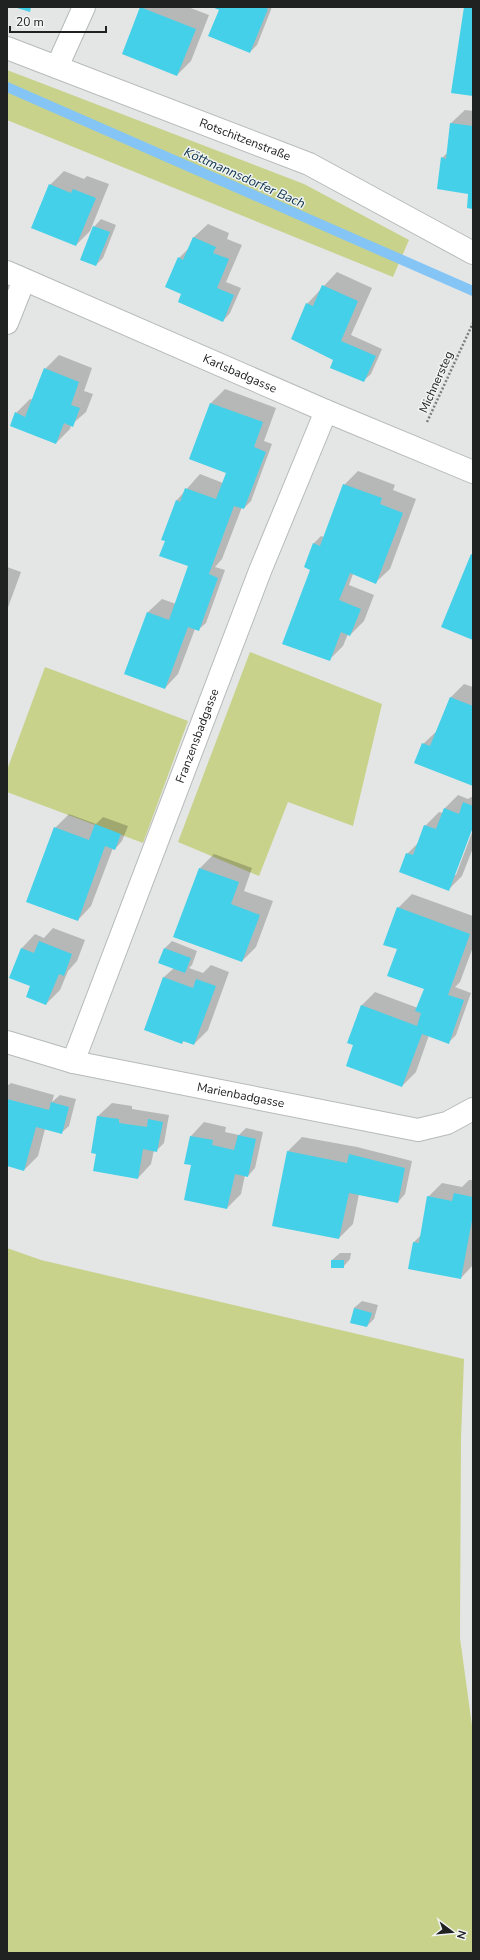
<svg xmlns="http://www.w3.org/2000/svg" width="480" height="1960" viewBox="0 0 480 1960" font-family="'Nunito Sans',sans-serif">
<style>
.green{fill:#c8d28b}
.shadow{fill:#0003}
.lines{fill:none;stroke-linecap:round;stroke-linejoin:round}
.stream{stroke:#85c5f6;stroke-width:10}
.building{fill:#44d0e8}
.street-casing{stroke:#b6bab9;stroke-width:24}
.path{stroke:#7c7e7d;stroke-width:2.5;stroke-dasharray:2 2;stroke-linecap:butt}
.street{stroke:#fff;stroke-width:22}
.labels{text-anchor:middle;stroke-width:3;stroke-linejoin:round;paint-order:stroke}
.street-label{font-size:12px;fill:#202121;stroke:#f0f4f3}
.water-label{font-size:13px;font-style:italic;fill:#0b2f48;stroke:#f0f4f3}
</style>
<rect width="100%" height="100%" fill="#e3e6e5"/>
<g class="green">
<polygon points="7,70 304,184 409,240 393,277 7,120"/>
<polygon points="250,652 382,704 353,826 288,802 259,876 178,842"/>
<polygon points="45,667 188,721 143,843 7,792 7,770"/>
<polygon points="7,1248 41,1260 464,1359 461,1438 460,1638 473,1733 473,1953 7,1953"/>
</g>
<g class="shadow">
<polygon points="142,7 188,7 209,15 191,61 177,75"/>
<polygon points="215,7 272,7 257,45 250,52 220,9"/>
<polygon points="465,110 473,111 473,208 469,194 442,158 448,152 451,123"/>
<polygon points="64,171 84,179 87,176 109,184 90,231 76,245 50,185"/>
<polygon points="101,219 116,225 103,258 96,265 94,227"/>
<polygon points="208,224 229,233 227,239 242,245 226,282 241,288 230,313 223,321 182,293 179,258 190,247 194,237"/>
<polygon points="337,272 372,288 351,335 382,349 371,374 363,381 334,360 307,304"/>
<polygon points="59,355 92,368 84,391 93,394 86,412 71,425 70,429 56,443 16,413 30,399 33,400 45,369"/>
<polygon points="225,389 276,408 264,441 272,444 251,501 244,508 242,507 222,559 215,567 225,570 206,623 198,630 195,629 178,674 165,688 148,612 162,599 176,604 190,566 176,501 200,474 223,483 228,473 190,459 211,403"/>
<polygon points="358,471 395,485 393,490 416,499 390,569 376,582 353,574 349,585 374,595 364,621 350,635 348,634 343,646 329,660 312,569 314,543 321,536 324,537 344,485"/>
<polygon points="7,567 21,572 7,610"/>
<polygon points="464,684 473,687 473,785 423,744 438,730 450,698"/>
<polygon points="458,795 468,799 473,796 473,825 454,875 456,875 473,830 473,848 462,876 448,890 407,854 419,842 425,826 439,812 443,813 444,809"/>
<polygon points="69,814 96,824 103,817 128,826 122,841 115,849 113,848 91,906 78,920 55,828"/>
<polygon points="214,854 252,868 244,891 273,901 256,947 242,961 200,868"/>
<polygon points="412,894 473,916 473,947 460,982 455,987 471,993 456,1035 448,1043 429,1035 416,1072 402,1086 354,1045 361,1006 375,992 418,1008 425,988 398,949 398,908"/>
<polygon points="53,928 85,940 77,961 68,971 60,990 46,1004 32,985 22,948 35,934 44,938"/>
<polygon points="172,941 197,951 192,965 189,968 203,973 211,965 229,972 208,1030 194,1044 184,1041 182,1043 145,1029 164,977 174,968 165,948"/>
<polygon points="11,1083 54,1095 52,1102 60,1095 76,1099 69,1126 61,1133 45,1129 38,1156 24,1170 7,1165 7,1086"/>
<polygon points="112,1103 132,1106 132,1109 169,1115 164,1143 157,1150 154,1150 151,1164 138,1178 98,1153 98,1116"/>
<polygon points="204,1122 226,1127 225,1132 239,1135 246,1128 263,1132 255,1168 248,1176 245,1175 241,1194 227,1208 192,1164 185,1163 191,1136"/>
<polygon points="302,1137 357,1147 412,1161 405,1194 398,1202 359,1194 353,1224 339,1238 274,1225 288,1151"/>
<polygon points="469,1180 473,1180 473,1265 461,1278 409,1268 414,1242 421,1235 428,1197 442,1183 462,1187"/>
<polygon points="340,1253 351,1253 350,1259 343,1267 332,1260"/>
<polygon points="362,1301 378,1305 374,1319 367,1326 354,1308"/>
</g>
<g class="lines">
<polyline class="stream" points="7,87 473,291"/>
</g>
<g class="building">
<polygon points="14,7 31,7 30,12"/>
<polygon points="140,7 196,29 177,76 122,54"/>
<polygon points="212,7 263,7 268,9 250,53 208,36 219,10"/>
<polygon points="464,7 473,7 473,96 451,93"/>
<polygon points="450,123 473,126 473,209 467,208 468,194 437,189 441,157 446,159"/>
<polygon points="49,184 71,193 73,189 96,198 76,246 31,228"/>
<polygon points="93,226 110,232 96,266 80,260"/>
<polygon points="193,237 216,247 213,253 229,259 217,288 234,295 223,322 178,302 181,294 165,287 178,257 183,260"/>
<polygon points="322,285 358,301 341,341 376,356 364,382 330,368 333,360 291,339 306,303 313,306"/>
<polygon points="44,368 79,382 71,405 80,408 73,427 64,423 56,444 10,426 15,412 25,417"/>
<polygon points="210,403 263,422 254,447 266,452 244,509 234,506 209,574 218,578 199,631 188,627 165,689 124,674 147,612 169,620 188,566 159,556 165,541 161,540 176,500 180,502 185,488 216,499 226,473 189,459"/>
<polygon points="343,484 382,498 380,504 403,513 376,584 350,573 339,600 361,609 350,636 341,632 330,661 282,644 310,570 304,567 313,543 320,546"/>
<polygon points="471,554 473,555 473,640 441,627"/>
<polygon points="450,697 473,706 473,786 414,763 422,743 430,746"/>
<polygon points="463,802 473,806 473,827 449,891 399,872 406,853 413,855 424,825 436,829 444,808 459,814"/>
<polygon points="95,824 121,834 115,850 105,846 78,921 26,902 54,827 89,840"/>
<polygon points="199,868 239,882 231,904 260,915 242,962 173,937"/>
<polygon points="397,907 470,934 448,995 464,1000 449,1044 422,1034 402,1087 346,1066 353,1045 347,1043 361,1005 417,1026 421,1013 415,1011 424,989 387,976 397,949 383,945"/>
<polygon points="39,941 72,954 64,976 59,974 46,1005 26,997 30,986 9,978 21,948 34,953"/>
<polygon points="164,948 191,958 185,973 158,963"/>
<polygon points="163,977 193,988 196,979 216,986 194,1045 183,1041 182,1044 144,1030"/>
<polygon points="7,1099 49,1110 51,1102 69,1107 62,1134 36,1127 24,1171 7,1166"/>
<polygon points="97,1116 119,1119 119,1123 147,1127 148,1119 163,1122 157,1152 143,1149 138,1179 93,1171 96,1154 91,1153"/>
<polygon points="238,1135 256,1139 248,1177 235,1174 227,1209 184,1200 191,1165 184,1164 190,1136 213,1140 212,1145 234,1150"/>
<polygon points="287,1151 347,1163 349,1154 405,1168 398,1203 349,1193 339,1239 272,1226"/>
<polygon points="454,1193 473,1197 473,1215 461,1279 408,1269 413,1242 419,1243 427,1196 452,1201"/>
<rect x="331" y="1260" width="13" height="8"/>
<polygon points="354,1308 372,1313 367,1327 350,1323"/>
</g>
<g class="lines">
<defs>
<g id="street">
<path id="s1" d="M7,48L309,164L473,253"/>
<polyline points="57,67 84,7"/>
<path id="s2" d="M7,272L326,411L473,472"/>
<polyline points="7,323 24,280"/>
<path id="s3" d="M7,1042L73,1062L418,1130L447,1123L473,1109"/>
<path id="s4" d="M73,1062L260,571L326,411"/>
</g>
</defs>
<use href="#street" class="street-casing"/>
<polyline class="path" points="427,422 473,323"/>
<use href="#street" class="street"/>
</g>
<g class="labels">
<g class="street-label">
<text dy="4" stroke="none"><textPath href="#s1" startOffset="255">Rotschitzenstraße</textPath></text>
<text dy="4" stroke="none"><textPath href="#s2" startOffset="254">Karlsbadgasse</textPath></text>
<text transform="translate(436 382) rotate(-66)" y="4">Michnersteg</text>
<text dy="4" stroke="none"><textPath href="#s4" startOffset="349">Franzensbadgasse</textPath></text>
<text dy="4" stroke="none"><textPath href="#s3" startOffset="240">Marienbadgasse</textPath></text>
</g>
<g class="water-label">
<text transform="translate(245 177) rotate(24)" y="5">Köttmannsdorfer Bach</text>
</g>
</g>
<rect width="480" height="1960" fill="none" stroke="#202121" stroke-width="16"/>
<g transform="translate(452 1932) rotate(106)" stroke="#f0f4f3" stroke-width="3" paint-order="stroke">
<path d="M0-3L7 15L0 10L-7 15Z" fill="#202121"/>
<text y="-6" font-size="11" font-weight="bold" text-anchor="middle" fill="#202121">N</text>
</g>
<path d="M10 26v6h96v-6" fill="none" stroke="#202121" stroke-width="2"/>
<text x="16" y="26" font-size="12" fill="#202121" stroke="#f0f4f3" stroke-width="3" paint-order="stroke">20 m</text>
</svg>
